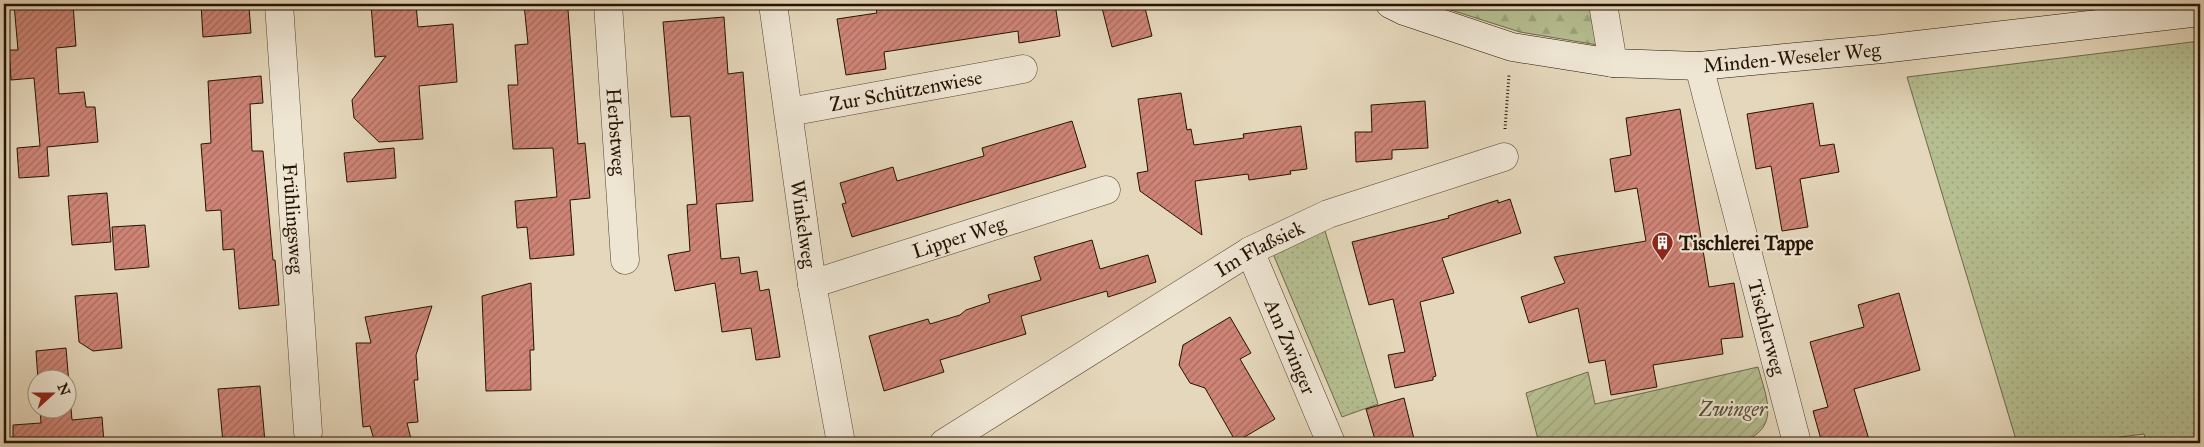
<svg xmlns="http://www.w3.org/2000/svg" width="2204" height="447" viewBox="0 0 2204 447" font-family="'IM FELL Great Primer',serif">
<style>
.grass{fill:url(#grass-dots);stroke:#6c6849}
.forest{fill:url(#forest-firs);stroke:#6c6849}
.garden{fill:url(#garden-furrows);stroke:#6c6849}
.building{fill:url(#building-hatch);stroke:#241302}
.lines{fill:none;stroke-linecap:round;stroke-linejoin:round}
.street-casing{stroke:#544430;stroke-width:29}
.secondary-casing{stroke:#241302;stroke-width:29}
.path{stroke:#241302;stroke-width:3;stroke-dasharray:1 2.5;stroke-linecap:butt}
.street{stroke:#eee5d3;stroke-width:28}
.secondary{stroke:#eee5d3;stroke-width:28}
.labels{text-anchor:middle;stroke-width:4.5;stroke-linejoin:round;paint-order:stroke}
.street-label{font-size:20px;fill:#241302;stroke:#eee5d3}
.poi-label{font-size:20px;font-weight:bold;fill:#241302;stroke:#eee5d3;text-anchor:start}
.park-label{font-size:20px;font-style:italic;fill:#574f34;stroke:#eee5d3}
</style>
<defs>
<pattern id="grass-dots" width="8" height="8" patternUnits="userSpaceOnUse" patternTransform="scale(1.25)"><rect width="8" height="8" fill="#b5be90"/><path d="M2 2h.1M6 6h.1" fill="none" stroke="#9ca27b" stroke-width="1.8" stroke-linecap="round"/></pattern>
<pattern id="forest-firs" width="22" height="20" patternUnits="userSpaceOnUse" patternTransform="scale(1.25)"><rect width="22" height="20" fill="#b5be90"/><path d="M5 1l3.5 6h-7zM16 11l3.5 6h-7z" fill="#9ca27b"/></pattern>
<pattern id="garden-furrows" width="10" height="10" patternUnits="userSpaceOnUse" patternTransform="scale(1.25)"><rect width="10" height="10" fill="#b5be90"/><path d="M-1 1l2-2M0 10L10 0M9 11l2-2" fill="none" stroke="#9ca27b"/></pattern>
<pattern id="building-hatch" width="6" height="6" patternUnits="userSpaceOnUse" patternTransform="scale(1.25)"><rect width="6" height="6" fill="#ce8476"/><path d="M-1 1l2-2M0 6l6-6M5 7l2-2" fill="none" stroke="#a76b5f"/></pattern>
</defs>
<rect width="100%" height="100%" fill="#e5d7bb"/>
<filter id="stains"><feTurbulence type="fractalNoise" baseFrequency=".004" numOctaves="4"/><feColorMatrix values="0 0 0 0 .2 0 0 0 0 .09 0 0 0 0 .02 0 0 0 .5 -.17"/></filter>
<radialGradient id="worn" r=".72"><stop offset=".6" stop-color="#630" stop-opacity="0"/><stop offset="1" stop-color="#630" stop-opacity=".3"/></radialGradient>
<g class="grass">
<polygon points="2200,41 2200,443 2147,443 2144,434 2072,443 2017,443 1907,77"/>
<polygon points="1319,231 1325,231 1378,404 1342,417 1271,249"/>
</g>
<polygon class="forest" points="1432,4 1593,4 1598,45 1520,32"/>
<path class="garden" d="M1758,367C1767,400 1781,428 1740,443H1539L1526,393L1588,372L1595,404Z"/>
<g class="building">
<polygon points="14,4 73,4 76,46 56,48 59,94 84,92 86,107 95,107 98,142 47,147 49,176 19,178 17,148 40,146 34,78 11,80 9,50 18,50"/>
<polygon points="201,4 241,4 242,7 249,7 251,33 203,37"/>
<polygon points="371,4 416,4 418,27 453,24 457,82 419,86 423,139 379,142 354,118 352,100 386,56 375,57"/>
<polygon points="524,4 566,4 568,10 578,144 585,143 590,198 570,200 574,255 530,259 527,227 517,228 515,201 557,197 553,148 513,149 508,85 518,85 515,45 528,44"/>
<polygon points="875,4 1055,4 1060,36 1019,43 1018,31 884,52 886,69 846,75 837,19 877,13"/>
<polygon points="1101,4 1144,4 1152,36 1112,47"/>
<polygon points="724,17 728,74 743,72 753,201 716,204 721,259 739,257 741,274 757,271 760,291 769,289 780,357 756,360 751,328 722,332 715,283 675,291 668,255 690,251 687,205 697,204 690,116 671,117 663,22"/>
<polygon points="261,76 263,103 250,104 252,151 263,151 273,260 275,260 279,305 239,309 234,249 223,250 221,210 206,211 201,144 211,143 208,81"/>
<polygon points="1181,93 1187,130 1191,129 1194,145 1244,138 1243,134 1301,126 1307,169 1290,171 1291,174 1249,180 1248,174 1195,181 1202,235 1140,191 1137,173 1148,171 1138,99"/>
<polygon points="1425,101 1428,148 1392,150 1392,159 1356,162 1355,132 1372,132 1371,105"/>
<polygon points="1813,103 1820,146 1834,144 1839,172 1800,179 1808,227 1782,231 1771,166 1756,169 1747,114"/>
<polygon points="1680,109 1709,287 1734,283 1743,337 1721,339 1723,354 1653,365 1657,387 1611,395 1605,360 1589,363 1578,308 1529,323 1521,297 1565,283 1554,257 1646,241 1637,188 1615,192 1610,159 1631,155 1626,118"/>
<polygon points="1072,121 1086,167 852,237 842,204 846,203 840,183 893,167 897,181 984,156 982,148"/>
<polygon points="394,148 396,178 347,182 344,153"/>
<polygon points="107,193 111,242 72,245 68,196"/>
<polygon points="1510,199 1521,233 1442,258 1454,293 1420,302 1436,376 1433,377 1433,380 1395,388 1388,355 1405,352 1393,299 1369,305 1352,242 1449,218 1448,216 1498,200 1498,203"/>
<polygon points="145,225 149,267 115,270 112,227"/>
<polygon points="1092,240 1100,269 1148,255 1156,282 1108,297 1107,291 1021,316 1026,334 940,360 944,372 884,391 869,336 928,319 930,324 960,315 966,310 990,302 988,295 1041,280 1034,257"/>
<polygon points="531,283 534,350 530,350 531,390 486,391 482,296"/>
<polygon points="117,293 122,348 93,351 79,342 75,296"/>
<polygon points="1899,293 1920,370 1854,389 1870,443 1822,443 1813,411 1828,407 1810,342 1864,327 1858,305"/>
<polygon points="432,306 416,355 418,380 414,380 418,422 407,423 412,443 375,443 370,426 363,427 356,343 371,343 365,317"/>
<polygon points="1230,317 1251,353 1240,359 1275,419 1236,442 1205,388 1190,383 1179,365 1183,345"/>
<polygon points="66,348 72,420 102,417 104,443 13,443 13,425 41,423 40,410 68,410 68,380 38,380 36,351"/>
<polygon points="260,386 265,442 223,443 218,389"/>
<polygon points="1404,398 1415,443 1376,443 1366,409"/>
</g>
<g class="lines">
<defs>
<g id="street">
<path id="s1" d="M279,4L308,432"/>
<path id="s2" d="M608,4L625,260"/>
<path id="s3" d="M773,4L812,284L841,443"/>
<polyline points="1603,4 1613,63"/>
<path id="s4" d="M1699,66L1797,443"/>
<path id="s5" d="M789,112L1023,69"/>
<path id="s6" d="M1250,251L1331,443"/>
<path id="s7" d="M812,284L1106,190"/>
<path id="s8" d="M944,443L1250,251L1328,214L1504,157"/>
</g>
<g id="secondary">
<path id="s9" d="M1390,4L1404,11L1512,47L1613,63L1699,66L1882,49L2200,12"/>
</g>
</defs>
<use href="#street" class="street-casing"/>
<use href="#secondary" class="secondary-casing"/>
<polyline class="path" points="1505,129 1509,75"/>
<use href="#street" class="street"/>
<use href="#secondary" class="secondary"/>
</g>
<defs>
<symbol id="building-pin" viewBox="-11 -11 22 30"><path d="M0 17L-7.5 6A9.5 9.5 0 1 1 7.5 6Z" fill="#8f2418" stroke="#eee5d3"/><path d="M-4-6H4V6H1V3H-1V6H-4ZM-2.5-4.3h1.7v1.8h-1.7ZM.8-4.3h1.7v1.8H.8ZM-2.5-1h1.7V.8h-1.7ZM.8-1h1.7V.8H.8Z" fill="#fff"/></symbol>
</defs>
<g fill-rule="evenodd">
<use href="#building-pin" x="1650" y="230" width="25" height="34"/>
</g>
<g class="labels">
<g class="street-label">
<text dy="7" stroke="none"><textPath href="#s9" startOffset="411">Minden-Weseler Weg</textPath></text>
<text dy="7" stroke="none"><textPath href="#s5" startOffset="119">Zur Schützenwiese</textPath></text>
<text dy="7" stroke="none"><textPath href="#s2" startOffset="128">Herbstweg</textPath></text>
<text dy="7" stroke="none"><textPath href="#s1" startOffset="215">Frühlingsweg</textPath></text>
<text dy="7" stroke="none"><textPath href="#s3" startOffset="222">Winkelweg</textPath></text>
<text dy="7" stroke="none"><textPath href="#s7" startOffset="154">Lipper Weg</textPath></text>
<text dy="7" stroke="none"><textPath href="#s8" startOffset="371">Im Flaßsiek</textPath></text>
<text dy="7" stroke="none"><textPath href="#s4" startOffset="270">Tischlerweg</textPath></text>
<text dy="7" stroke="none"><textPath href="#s6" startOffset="104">Am Zwinger</textPath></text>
</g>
<g class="poi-label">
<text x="1679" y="250">Tischlerei Tappe</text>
</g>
<g class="park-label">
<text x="1733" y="416">Zwinger</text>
</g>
</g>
<rect width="2204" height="447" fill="none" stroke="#e5d7bb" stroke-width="20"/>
<rect x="5" y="5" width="2194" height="437" fill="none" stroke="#241302" stroke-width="2.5"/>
<rect x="10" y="10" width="2184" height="427" fill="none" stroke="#241302"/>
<g transform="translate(52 394) rotate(69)"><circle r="24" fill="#eee5d3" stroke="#9d917f"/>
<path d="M0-4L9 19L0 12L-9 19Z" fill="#8f2418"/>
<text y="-8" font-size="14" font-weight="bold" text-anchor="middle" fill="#241302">N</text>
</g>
<rect width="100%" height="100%" filter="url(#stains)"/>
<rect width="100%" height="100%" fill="url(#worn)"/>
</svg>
